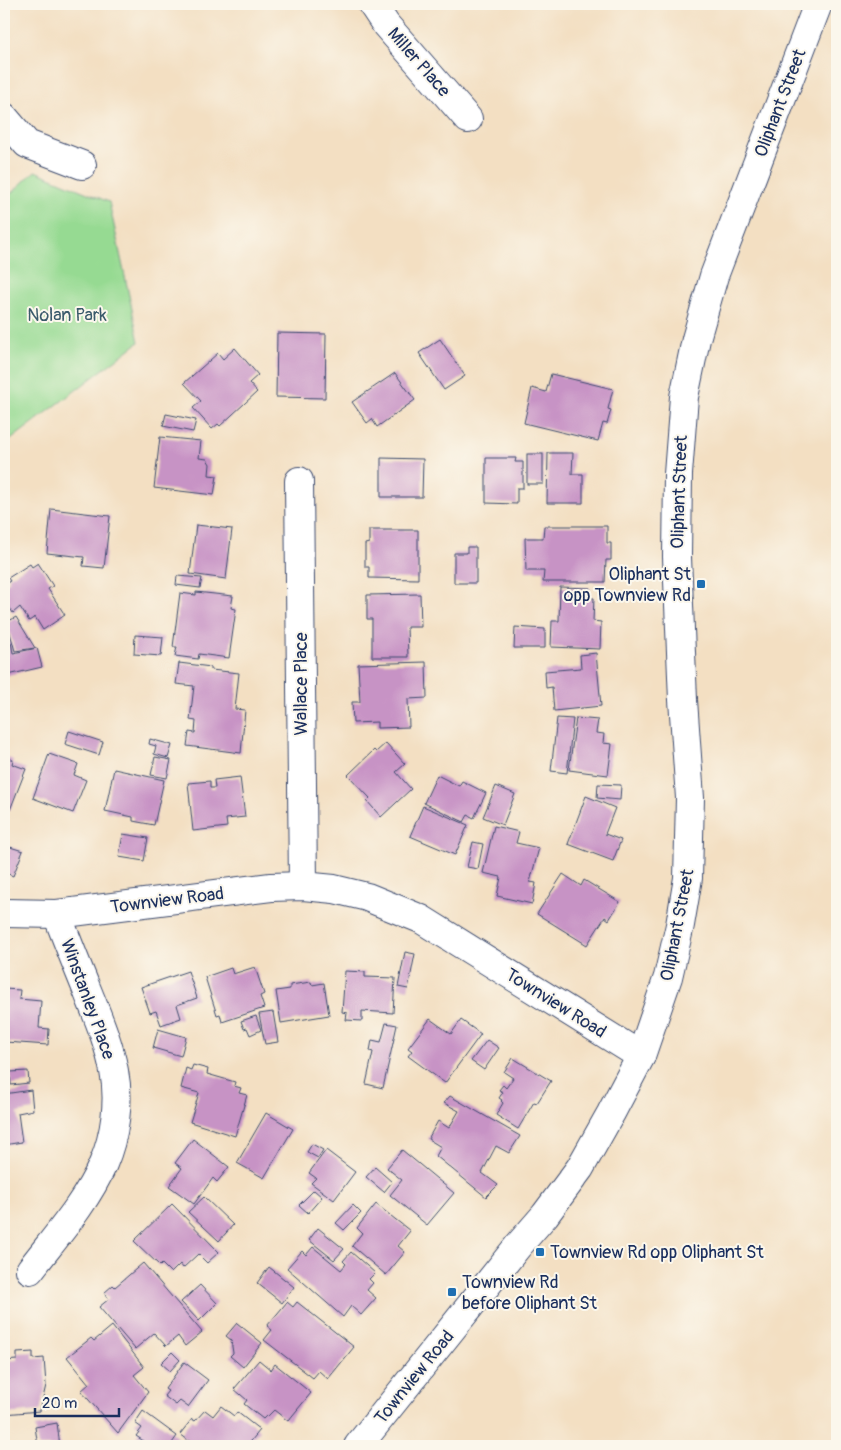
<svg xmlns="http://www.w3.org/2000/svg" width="841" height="1450" viewBox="0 0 841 1450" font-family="Pangolin,sans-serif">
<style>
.green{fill:#96da92;stroke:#588478}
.building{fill:#c793c5}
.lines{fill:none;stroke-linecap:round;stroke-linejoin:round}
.minor-casing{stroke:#3b496d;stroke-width:30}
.minor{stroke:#fff;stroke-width:28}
.poi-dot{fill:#1f6fb2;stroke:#fbf7ec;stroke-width:2}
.labels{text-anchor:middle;stroke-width:4;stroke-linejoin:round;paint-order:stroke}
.street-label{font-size:18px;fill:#1b2f5e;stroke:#fbf7ec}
.park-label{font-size:18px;fill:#3a5a6b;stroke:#fbf7ec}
.poi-label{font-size:18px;fill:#1b2f5e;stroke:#fbf7ec;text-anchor:start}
</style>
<rect width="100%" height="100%" fill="#fbf7ec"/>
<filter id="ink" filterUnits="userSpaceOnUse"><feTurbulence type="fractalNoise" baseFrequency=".02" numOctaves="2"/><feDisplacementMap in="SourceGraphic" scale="10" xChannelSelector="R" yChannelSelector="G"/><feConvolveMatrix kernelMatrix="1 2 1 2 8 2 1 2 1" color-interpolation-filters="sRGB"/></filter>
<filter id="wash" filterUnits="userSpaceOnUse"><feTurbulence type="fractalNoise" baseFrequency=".0096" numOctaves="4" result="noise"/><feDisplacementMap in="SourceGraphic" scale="20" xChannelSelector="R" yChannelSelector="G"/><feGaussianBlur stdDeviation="1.12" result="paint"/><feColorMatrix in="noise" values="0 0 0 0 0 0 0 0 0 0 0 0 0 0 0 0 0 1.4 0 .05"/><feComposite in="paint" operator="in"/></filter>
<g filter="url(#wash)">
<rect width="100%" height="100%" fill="#f3dfc2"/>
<polygon class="green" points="35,171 109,202 139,342 4,445 4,200"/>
<g id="blocks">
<g class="building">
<polygon points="277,333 326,334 325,398 276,397"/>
<polygon points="440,339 465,376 444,390 419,353"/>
<polygon points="235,348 258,375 249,383 257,392 220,426 218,424 212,429 193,408 201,401 184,383 218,353 223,359"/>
<polygon points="395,373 415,400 377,427 372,419 367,423 352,402"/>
<polygon points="551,374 613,389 608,409 611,410 607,424 603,423 598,441 524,423 532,388 546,392"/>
<polygon points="166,414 196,420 193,432 163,426"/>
<polygon points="160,437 201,441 199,458 207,459 210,464 209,475 217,476 214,495 154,488"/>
<polygon points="548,453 573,453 572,474 583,474 583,503 547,503"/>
<rect x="527" y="454" width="16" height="30"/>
<polygon points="381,458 423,459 422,497 381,497"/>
<polygon points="486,458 516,458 515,462 523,462 523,488 517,488 517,504 486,503"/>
<polygon points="51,509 110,516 104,568 83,566 84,557 47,553"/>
<polygon points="196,525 232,529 226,579 190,574"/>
<polygon points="544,526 607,526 607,543 611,543 611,560 606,560 605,582 543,582 544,571 526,571 525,538 543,538"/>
<polygon points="369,530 418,530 418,579 369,578 369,567 365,567 365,544 369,543"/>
<polygon points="467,547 476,547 476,583 454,583 454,553 467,553"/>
<polygon points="38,563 53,586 48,589 65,615 43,630 35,617 29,621 20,607 13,613 4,599 4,585 10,581 8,578 30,564 32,567"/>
<polygon points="177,576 202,578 200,588 176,585"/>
<polygon points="560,587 590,588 590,598 594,598 593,621 601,622 600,649 551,647 552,621 559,621"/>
<polygon points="196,592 233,596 231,608 236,609 229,658 199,654 198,659 175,656 177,647 173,647 180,593 196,595"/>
<polygon points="420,594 421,627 407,627 408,657 372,657 372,619 367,619 367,595"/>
<polygon points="16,617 35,648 15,651 7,622"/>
<polygon points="515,627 545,629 545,648 514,648"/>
<polygon points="135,635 163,637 161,656 134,654"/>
<polygon points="11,642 13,653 37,648 42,667 4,676 4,644"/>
<polygon points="596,653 601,706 554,711 552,687 546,688 545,671 581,668 580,655"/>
<polygon points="426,662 427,698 408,699 409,727 377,728 377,722 353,723 352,702 360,702 358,664"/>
<polygon points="179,663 211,667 211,670 239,673 235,709 245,710 241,753 187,746 189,732 195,733 196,721 190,720 194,686 176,684"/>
<polygon points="557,718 573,719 567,773 551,771"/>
<polygon points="576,718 598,720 596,733 604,734 603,743 612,744 608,775 569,770"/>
<polygon points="69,731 103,742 99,755 65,744"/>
<polygon points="150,739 172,745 168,758 154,754 156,746 149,744"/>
<polygon points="386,743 405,764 396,772 411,789 381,817 367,801 370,798 348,775 374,750 376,752"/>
<polygon points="49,754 78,764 74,775 86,780 73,813 33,798"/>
<polygon points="4,756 13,760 12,764 26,769 10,810 4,808"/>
<polygon points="155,757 171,760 167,778 151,775"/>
<polygon points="114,769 164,780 154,825 133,821 133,817 105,811"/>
<polygon points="437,775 459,786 462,781 486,793 474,818 468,815 464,822 424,803"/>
<polygon points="240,777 245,817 226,819 227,827 193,831 188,783 210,781 210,788 215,788 214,780"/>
<polygon points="598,784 621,785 620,800 597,798"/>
<polygon points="496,786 515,794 503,825 483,817"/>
<polygon points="586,796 615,808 605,834 621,840 613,861 568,844"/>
<polygon points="423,806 468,825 455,855 410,836"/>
<polygon points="494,826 519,832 516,843 539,848 530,882 536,883 532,904 497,896 501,877 483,873"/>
<polygon points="123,834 148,838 144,861 119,857"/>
<polygon points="473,842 483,844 478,869 467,867"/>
<polygon points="10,847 23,851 13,876 4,872 4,864"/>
<polygon points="563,874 581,886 584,880 620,902 609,920 605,917 587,945 537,914"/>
<polygon points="405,952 415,954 408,989 398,987"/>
<polygon points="255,967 264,994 260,996 264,1008 222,1022 220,1014 217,1015 205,977 231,968 233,974"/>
<polygon points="188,971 197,998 177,1005 181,1018 161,1025 156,1011 150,1013 141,987"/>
<polygon points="345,971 365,972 365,977 395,978 393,1013 362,1011 362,1021 346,1020 347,1013 342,1012"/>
<polygon points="311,982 312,985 324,983 329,1015 281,1023 276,991 290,989 290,985"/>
<polygon points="4,989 20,990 19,999 41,1001 39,1028 49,1029 48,1045 5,1042"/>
<polygon points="273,1012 278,1042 265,1044 259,1014"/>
<polygon points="256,1016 261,1030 250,1035 247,1028 244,1029 241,1021"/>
<polygon points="430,1019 451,1034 461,1020 481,1034 445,1083 408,1056 412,1051 408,1048"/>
<polygon points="386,1023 397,1025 383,1088 366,1084 373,1052 370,1051 372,1040 381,1042"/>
<polygon points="158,1029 186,1037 181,1056 153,1048"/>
<polygon points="487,1040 499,1048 484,1070 471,1061"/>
<polygon points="513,1058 551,1081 537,1103 534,1102 518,1129 496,1115 503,1103 501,1101 502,1100 499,1098 503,1092 499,1090 503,1085 506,1088 513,1078 504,1072"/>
<polygon points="193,1065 208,1069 207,1074 235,1082 234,1086 241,1088 239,1093 247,1095 235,1136 190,1122 199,1093 181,1088 186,1068 191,1070"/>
<polygon points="4,1070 8,1070 9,1089 4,1089"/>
<polygon points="28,1071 29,1083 11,1085 10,1072"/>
<polygon points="31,1090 33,1110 18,1113 22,1142 4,1145 4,1094"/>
<polygon points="450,1096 520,1136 509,1153 496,1146 482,1173 498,1185 486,1197 436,1156 441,1147 428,1139 438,1121 449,1128 459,1111 444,1103"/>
<polygon points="266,1113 293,1129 264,1178 237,1163"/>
<polygon points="193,1139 229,1167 217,1182 213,1178 194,1204 169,1186 182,1168 175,1163"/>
<polygon points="312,1144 323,1150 318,1158 307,1152"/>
<polygon points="326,1150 355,1172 334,1200 311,1183 316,1178 309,1173"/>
<polygon points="402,1150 454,1193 427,1225 390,1195 402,1180 387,1168"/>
<polygon points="375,1167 392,1182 384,1192 366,1177"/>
<polygon points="314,1190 322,1197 308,1213 299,1205"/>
<polygon points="204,1197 233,1225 219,1241 188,1212"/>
<polygon points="172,1204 219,1252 207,1263 198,1254 183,1268 180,1264 171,1273 162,1264 160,1266 134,1241"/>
<polygon points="376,1204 410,1231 398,1246 405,1252 386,1275 352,1246 362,1233 357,1228"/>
<polygon points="353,1205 361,1213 344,1230 336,1223"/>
<polygon points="318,1228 344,1249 334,1260 309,1240"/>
<polygon points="313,1247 341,1270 346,1264 343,1261 351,1252 375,1273 369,1279 373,1283 367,1290 376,1298 361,1315 351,1306 343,1317 287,1268 302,1251 306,1255"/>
<polygon points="143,1263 202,1332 185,1346 178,1336 166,1346 154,1333 135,1349 99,1307 109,1299 104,1293 113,1285 115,1287"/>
<polygon points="269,1267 294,1287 282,1303 257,1283"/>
<polygon points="200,1285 217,1303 199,1321 181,1302"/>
<polygon points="287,1302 293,1307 297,1302 354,1347 328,1379 319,1371 313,1378 264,1340 272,1330 267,1326"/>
<polygon points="237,1323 262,1343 243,1367 230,1356 233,1353 231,1340 226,1336"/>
<polygon points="112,1326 144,1367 134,1375 148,1392 118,1433 81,1391 89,1384 67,1357 91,1338 94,1341"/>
<polygon points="33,1352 33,1359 44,1358 46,1385 40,1411 4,1414 4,1361 17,1360 17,1353"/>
<polygon points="172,1352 180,1360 170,1371 161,1363"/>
<polygon points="259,1360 271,1370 275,1364 311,1393 288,1421 274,1410 268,1416 267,1415 263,1419 244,1404 247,1400 234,1389"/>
<polygon points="184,1362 208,1380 188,1407 180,1401 176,1405 164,1396 168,1391 165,1389"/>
<polygon points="221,1406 234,1416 237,1412 260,1430 247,1446 196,1446 180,1434 192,1419 195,1421 205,1410 213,1416"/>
<polygon points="143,1411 177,1436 170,1446 151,1446 136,1436 142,1428 135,1423"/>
<polygon points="57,1423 60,1446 38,1446 35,1427"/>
</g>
</g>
</g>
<g filter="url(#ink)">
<use href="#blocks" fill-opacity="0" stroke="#3b496d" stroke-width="1"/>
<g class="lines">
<defs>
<g id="minor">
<polyline points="372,4 386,25 468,119"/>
<polyline points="4,117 27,144 82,165"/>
<polyline points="299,481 303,886"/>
<polyline points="4,913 57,914 271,887 303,886 334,889 367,897 421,919 641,1056"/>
<path d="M30,1270C56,1236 86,1203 103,1164C115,1136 120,1101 114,1071C109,1044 99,1020 89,995C78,968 67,941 57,914"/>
<polyline points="358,1446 518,1246 545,1215 580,1168 611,1113 641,1056 668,977 680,925 688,878 690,798 683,700 677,557 678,474 684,397 696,339 714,276 818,4"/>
</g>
</defs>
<use href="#minor" class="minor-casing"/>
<use href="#minor" class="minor"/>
</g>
</g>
<g class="poi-dot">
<rect x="696" y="579" width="10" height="10" rx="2.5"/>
<rect x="535" y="1247" width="10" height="10" rx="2.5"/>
<rect x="447" y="1287" width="10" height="10" rx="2.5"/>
</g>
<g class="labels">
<g class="street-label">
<text transform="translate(419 62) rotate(49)" y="6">Miller Place</text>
<text transform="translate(780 103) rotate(-69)" y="6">Oliphant Street</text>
<text transform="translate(679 492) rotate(-88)" y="6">Oliphant Street</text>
<text transform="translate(301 684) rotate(-90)" y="6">Wallace Place</text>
<text transform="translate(167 900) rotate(-7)" y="6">Townview Road</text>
<text transform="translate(677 925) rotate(-79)" y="6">Oliphant Street</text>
<text transform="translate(88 999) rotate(70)" y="6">Winstanley Place</text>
<text transform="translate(556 1003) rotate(32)" y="6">Townview Road</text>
<text transform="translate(414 1377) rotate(-51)" y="6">Townview Road</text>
</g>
<g class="park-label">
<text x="67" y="321">Nolan Park</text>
</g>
<g class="poi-label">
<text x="691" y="580" text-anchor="end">Oliphant St<tspan x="691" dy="21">opp Townview Rd</tspan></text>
<text x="550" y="1258">Townview Rd opp Oliphant St</text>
<text x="462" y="1288">Townview Rd<tspan x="462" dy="21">before Oliphant St</tspan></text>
</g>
</g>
<rect width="841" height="1450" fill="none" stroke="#fbf7ec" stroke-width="20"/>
<path d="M35 1408v8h84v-8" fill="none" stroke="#1b2f5e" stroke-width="2.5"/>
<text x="42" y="1408" font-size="15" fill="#1b2f5e" stroke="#fbf7ec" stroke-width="4" paint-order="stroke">20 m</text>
</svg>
